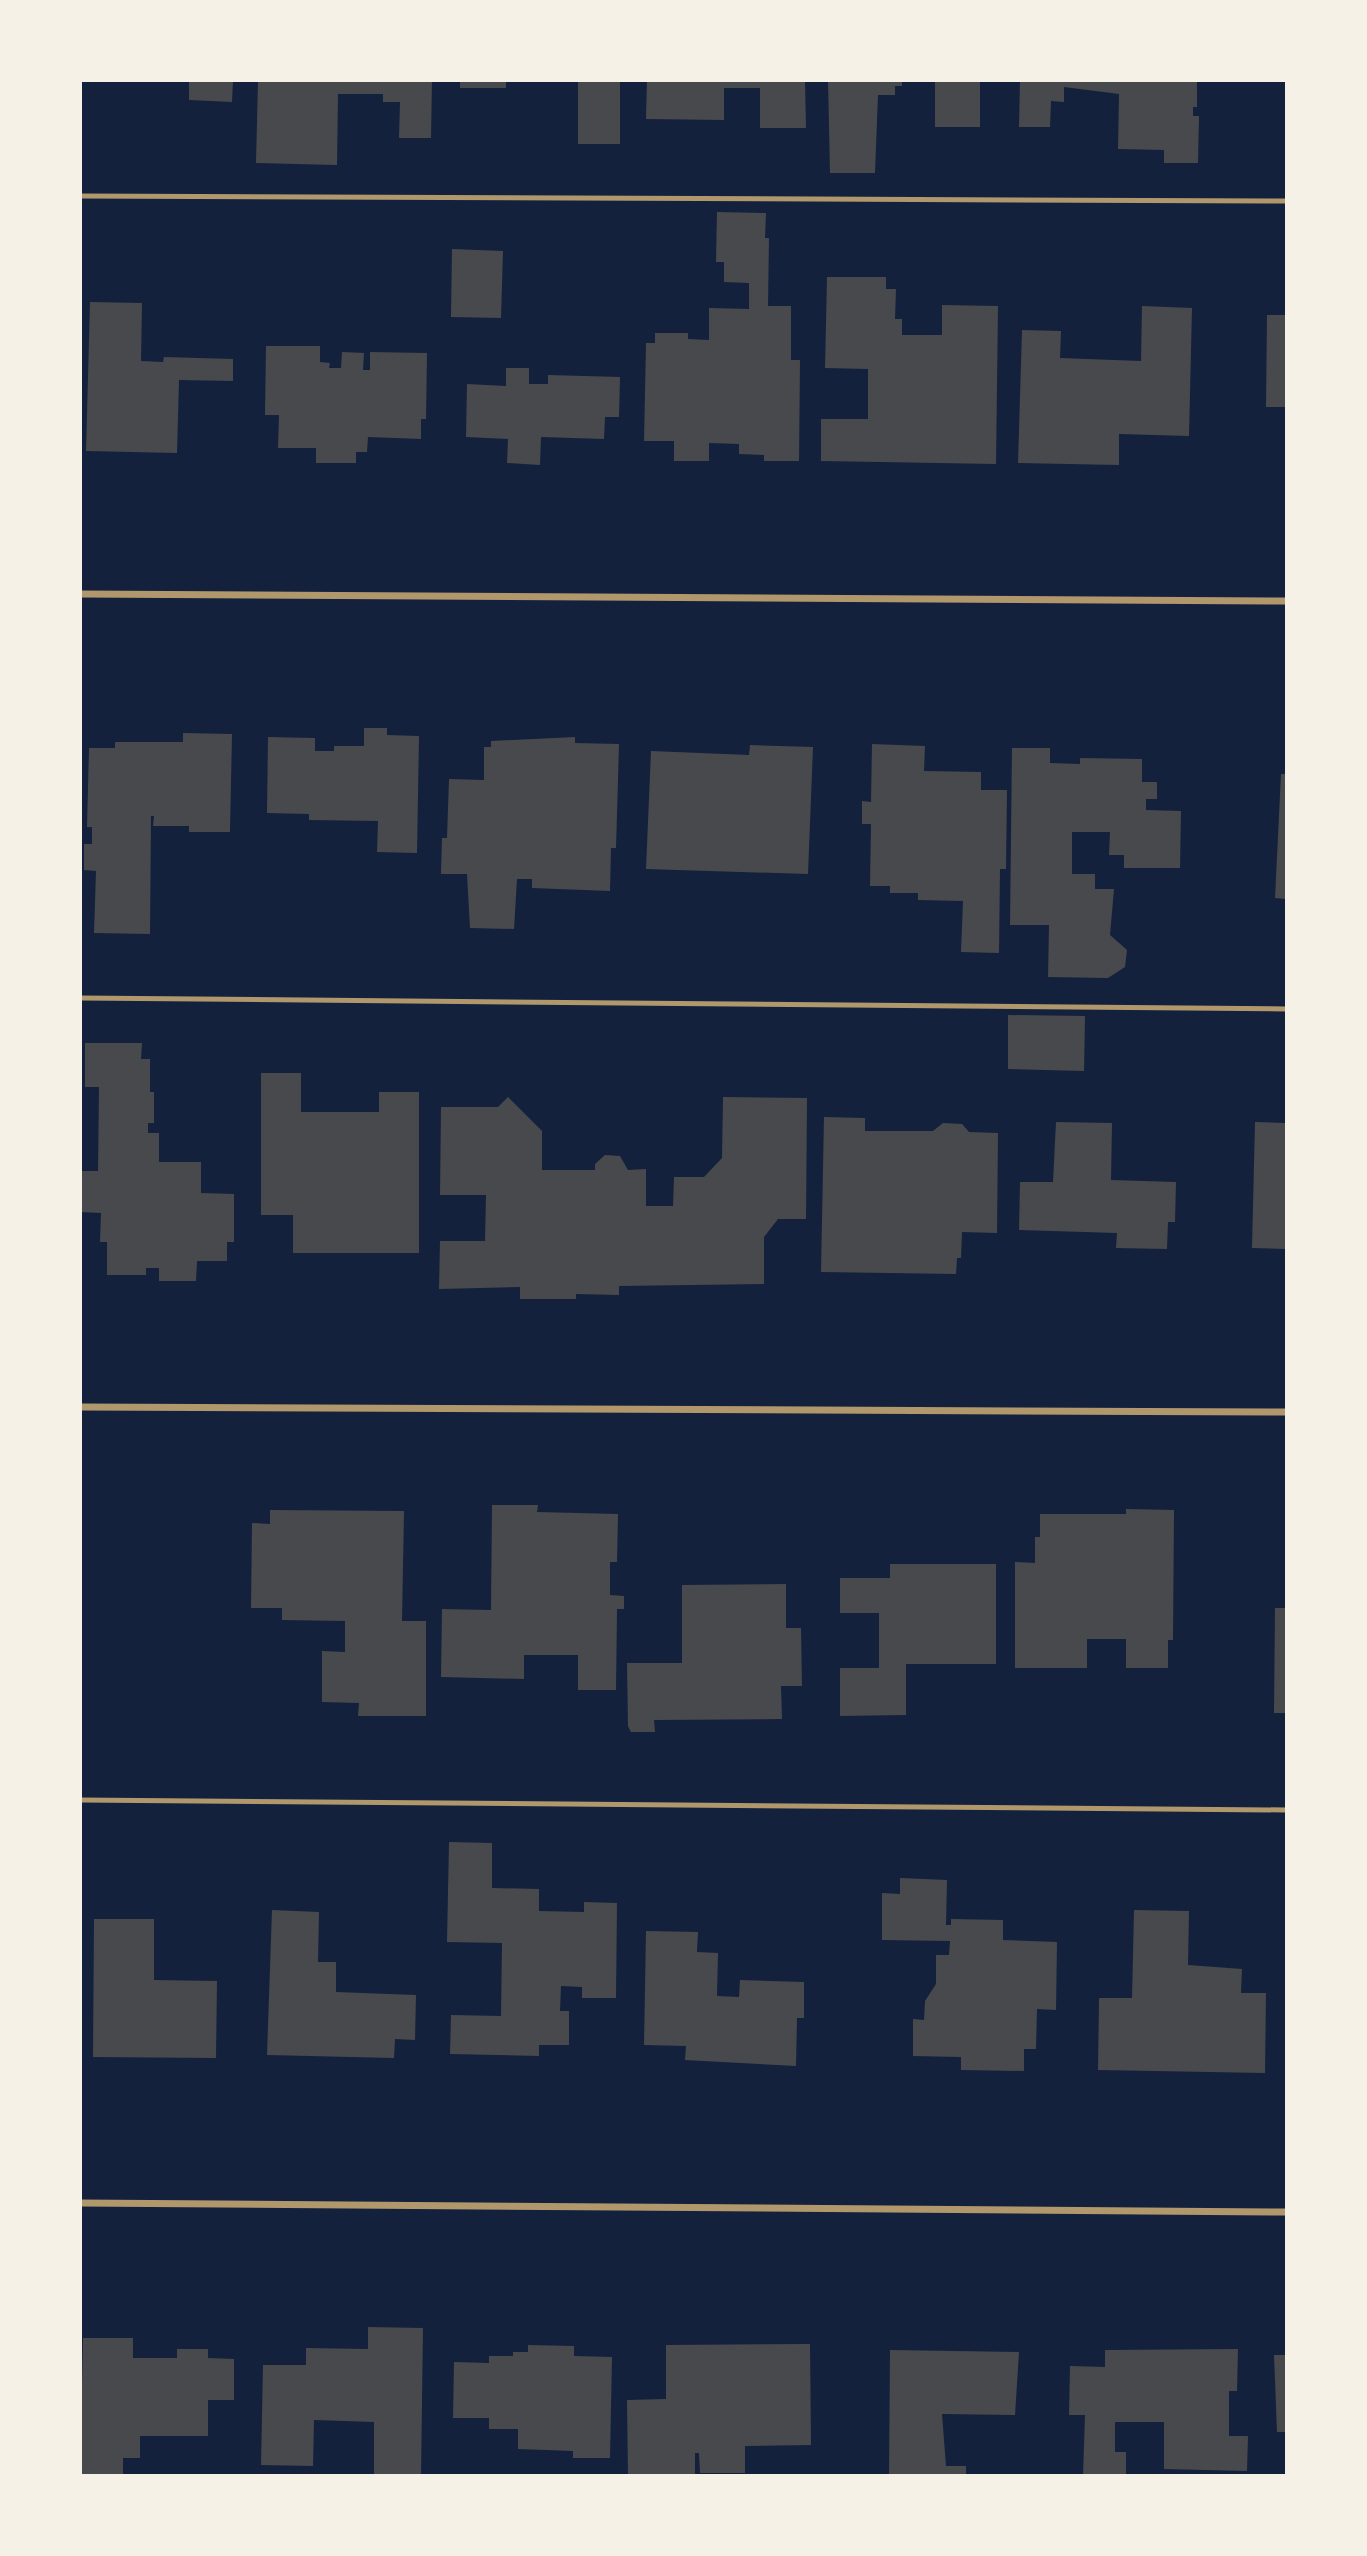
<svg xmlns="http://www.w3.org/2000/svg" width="1367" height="2556" viewBox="0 0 1367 2556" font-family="Roboto,sans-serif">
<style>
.building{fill:#48494c}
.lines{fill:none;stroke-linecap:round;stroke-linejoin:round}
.service{stroke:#b1986c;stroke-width:5}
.minor{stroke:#b1986c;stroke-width:7}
</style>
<rect width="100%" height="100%" fill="#14213d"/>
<g class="building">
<polygon points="189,80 233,80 232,102 189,100"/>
<polygon points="258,80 432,80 431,138 399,138 400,102 383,102 383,94 338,94 337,165 256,163"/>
<rect x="460" y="80" width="46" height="8"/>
<rect x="578" y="80" width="42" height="64"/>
<polygon points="647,80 805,80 806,128 760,128 760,88 724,88 724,120 646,119"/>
<polygon points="828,80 902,80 902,86 895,86 895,95 878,95 875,173 830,173"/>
<rect x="935" y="80" width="45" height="47"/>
<polygon points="1020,80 1197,80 1197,107 1193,107 1193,116 1199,116 1198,163 1164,163 1164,150 1118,149 1119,94 1064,87 1064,102 1051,101 1050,127 1019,127"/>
<polygon points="717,212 766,213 765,238 769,238 768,306 791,306 791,360 800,360 799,461 764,461 764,455 739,454 739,444 709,443 709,461 674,461 674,441 644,441 646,343 655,343 655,333 688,333 688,339 709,340 709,308 749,309 749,283 724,282 724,262 716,262"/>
<polygon points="452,249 503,251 501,318 451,317"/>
<polygon points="827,277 886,277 886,289 896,289 895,319 902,319 902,335 942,335 942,305 998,306 996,464 821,461 821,419 868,419 868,369 825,368"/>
<polygon points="90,302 142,303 141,361 163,362 164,357 233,359 233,381 179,380 177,453 86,451"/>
<polygon points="1142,306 1192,308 1189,436 1119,434 1119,465 1018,463 1022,330 1061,331 1060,358 1141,361"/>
<polygon points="1267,315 1286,315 1286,407 1266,407"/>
<polygon points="266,346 320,346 320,362 330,363 329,368 341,368 342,352 364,353 363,370 370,370 370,352 427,353 426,419 421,419 421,439 368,437 367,452 356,452 356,463 316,463 316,448 278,448 279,415 265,415"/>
<polygon points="506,368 529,368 529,384 548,384 548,375 620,377 619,417 605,417 604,439 541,437 540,465 507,463 508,439 466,437 467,384 506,386"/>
<polygon points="364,728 387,728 387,735 419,736 417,853 377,852 378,821 309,820 309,814 267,813 268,737 315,738 315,751 334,751 334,746 364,746"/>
<polygon points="183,733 232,734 230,832 189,832 189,826 153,826 154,816 151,816 150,934 94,933 96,871 84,870 84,844 92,844 92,827 87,827 89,748 115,748 115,742 183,742"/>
<polygon points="575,737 575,743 619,744 616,848 611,848 610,891 532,888 532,879 517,879 514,929 470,928 467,874 441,874 442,838 447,838 449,779 484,780 484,747 491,747 491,741"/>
<polygon points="872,744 925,746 924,771 981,772 981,790 1007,790 1006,869 1000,869 999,953 961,952 963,901 918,900 918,893 890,893 890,886 870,886 871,824 862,824 862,801 871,802"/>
<polygon points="750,745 813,747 808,874 646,869 651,751 749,755"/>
<polygon points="1012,748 1050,748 1050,763 1080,764 1080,758 1142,759 1142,782 1157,782 1157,799 1146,799 1146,810 1181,811 1180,868 1124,868 1124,855 1109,855 1110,832 1072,832 1072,874 1095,874 1095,889 1114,889 1110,935 1127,950 1125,967 1108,978 1048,977 1049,925 1010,925"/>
<polygon points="1281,774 1286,774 1286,899 1275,898"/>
<polygon points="1008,1015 1085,1016 1084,1071 1008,1069"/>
<polygon points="85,1043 142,1043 141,1059 150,1059 150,1092 154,1092 154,1123 148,1123 148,1133 159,1133 159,1162 201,1162 201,1193 234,1194 234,1242 227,1242 227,1261 197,1261 196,1281 159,1281 159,1268 146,1268 146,1275 107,1275 107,1242 100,1242 101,1213 80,1212 80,1171 98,1171 99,1087 85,1087"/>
<polygon points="261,1073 301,1073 301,1112 379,1112 379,1092 419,1092 419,1253 293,1253 293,1215 261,1215"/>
<polygon points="508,1097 542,1131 542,1170 595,1170 595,1164 605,1155 620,1156 628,1170 646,1169 646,1206 673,1206 674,1177 704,1177 722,1158 723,1097 807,1098 806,1219 778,1219 764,1237 764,1284 619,1286 619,1295 576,1294 576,1299 520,1299 520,1287 439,1289 440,1241 485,1241 486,1195 440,1195 441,1107 498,1107"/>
<polygon points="824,1117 865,1118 865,1131 933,1131 943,1123 962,1124 969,1132 998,1133 997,1233 962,1232 961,1258 957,1258 956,1274 821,1272"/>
<polygon points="1056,1122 1112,1123 1111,1180 1176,1182 1175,1222 1168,1222 1167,1249 1116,1248 1117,1233 1019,1230 1020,1182 1053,1182"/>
<polygon points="1255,1122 1286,1123 1286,1249 1252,1248"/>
<polygon points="492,1505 538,1505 537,1512 618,1514 617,1562 610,1562 610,1595 624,1596 624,1609 617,1609 616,1690 578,1690 578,1655 524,1655 524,1679 441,1677 442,1609 491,1610"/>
<polygon points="1126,1509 1174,1510 1173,1640 1168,1640 1168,1668 1126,1668 1126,1639 1087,1639 1087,1668 1015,1668 1015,1562 1035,1563 1035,1537 1040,1537 1040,1514 1126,1514"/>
<polygon points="270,1510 404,1511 402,1621 426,1621 426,1716 358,1716 359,1703 322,1702 322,1651 345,1652 345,1621 282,1620 282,1608 251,1608 252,1523 270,1524"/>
<polygon points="890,1564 996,1564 996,1664 906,1664 906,1715 840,1716 840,1668 879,1668 879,1613 840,1613 840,1578 890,1578"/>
<polygon points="786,1584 786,1628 801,1628 802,1686 781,1686 782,1719 654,1720 655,1732 631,1732 628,1726 627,1663 682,1663 682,1585"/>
<polygon points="1275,1608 1286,1608 1286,1713 1274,1713"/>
<polygon points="449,1842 492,1843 492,1888 539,1889 539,1911 584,1912 584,1902 617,1903 616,1998 582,1998 582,1987 561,1986 560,2011 569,2011 569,2045 539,2045 539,2056 450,2054 451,2015 501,2016 502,1943 447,1942"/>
<polygon points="900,1878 947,1880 946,1925 951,1925 951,1919 1003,1920 1003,1940 1057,1942 1056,2010 1037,2009 1036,2049 1024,2049 1024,2071 961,2070 961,2057 913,2056 913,2019 924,2020 925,2001 936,1984 936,1955 949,1955 950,1941 882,1940 882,1893 900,1894"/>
<polygon points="272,1910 319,1912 318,1962 336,1962 336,1992 416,1995 415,2040 395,2039 394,2058 267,2055"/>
<polygon points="1134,1910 1189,1911 1188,1965 1242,1969 1241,1993 1266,1993 1265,2073 1098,2070 1099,1998 1132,1998"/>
<polygon points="94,1919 154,1919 154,1980 217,1981 216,2058 93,2057"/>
<polygon points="646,1931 698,1932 697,1952 718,1953 717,1996 739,1997 740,1980 804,1982 804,2018 797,2018 796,2066 685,2060 686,2046 644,2045"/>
<polygon points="368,2327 423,2328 421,2476 374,2476 374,2422 314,2420 313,2466 261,2465 263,2365 306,2365 306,2348 368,2349"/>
<polygon points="83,2338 133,2338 133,2358 177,2358 177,2349 208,2349 208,2358 234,2359 234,2400 208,2400 208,2436 140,2436 140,2458 123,2458 123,2474 80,2476"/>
<polygon points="810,2344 811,2445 745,2446 745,2473 700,2473 699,2453 695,2453 695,2476 628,2476 627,2400 666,2399 666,2345"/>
<polygon points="528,2345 574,2346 574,2356 612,2357 610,2458 573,2458 573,2451 518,2449 518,2429 489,2429 489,2418 453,2418 454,2362 489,2363 489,2356 513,2356 513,2352 528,2352"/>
<polygon points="1238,2349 1237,2391 1229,2391 1229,2436 1248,2436 1247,2471 1164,2469 1164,2422 1115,2422 1115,2452 1126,2452 1126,2476 1083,2476 1085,2415 1069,2415 1070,2366 1105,2367 1105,2350"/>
<polygon points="890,2350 1019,2352 1015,2415 942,2414 946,2466 966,2466 966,2476 889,2476"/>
<polygon points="1274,2355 1286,2355 1286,2432 1277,2432"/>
</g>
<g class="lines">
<g class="service">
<polyline points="80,196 1286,201"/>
<polyline points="80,998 1286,1009"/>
<polyline points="80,1800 1286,1810"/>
</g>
<g class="minor">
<polyline points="80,594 1286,601"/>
<polyline points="80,1407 1286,1412"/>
<polyline points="80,2203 1286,2212"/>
</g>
</g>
<rect width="1367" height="2556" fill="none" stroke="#f6f1e7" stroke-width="164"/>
</svg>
